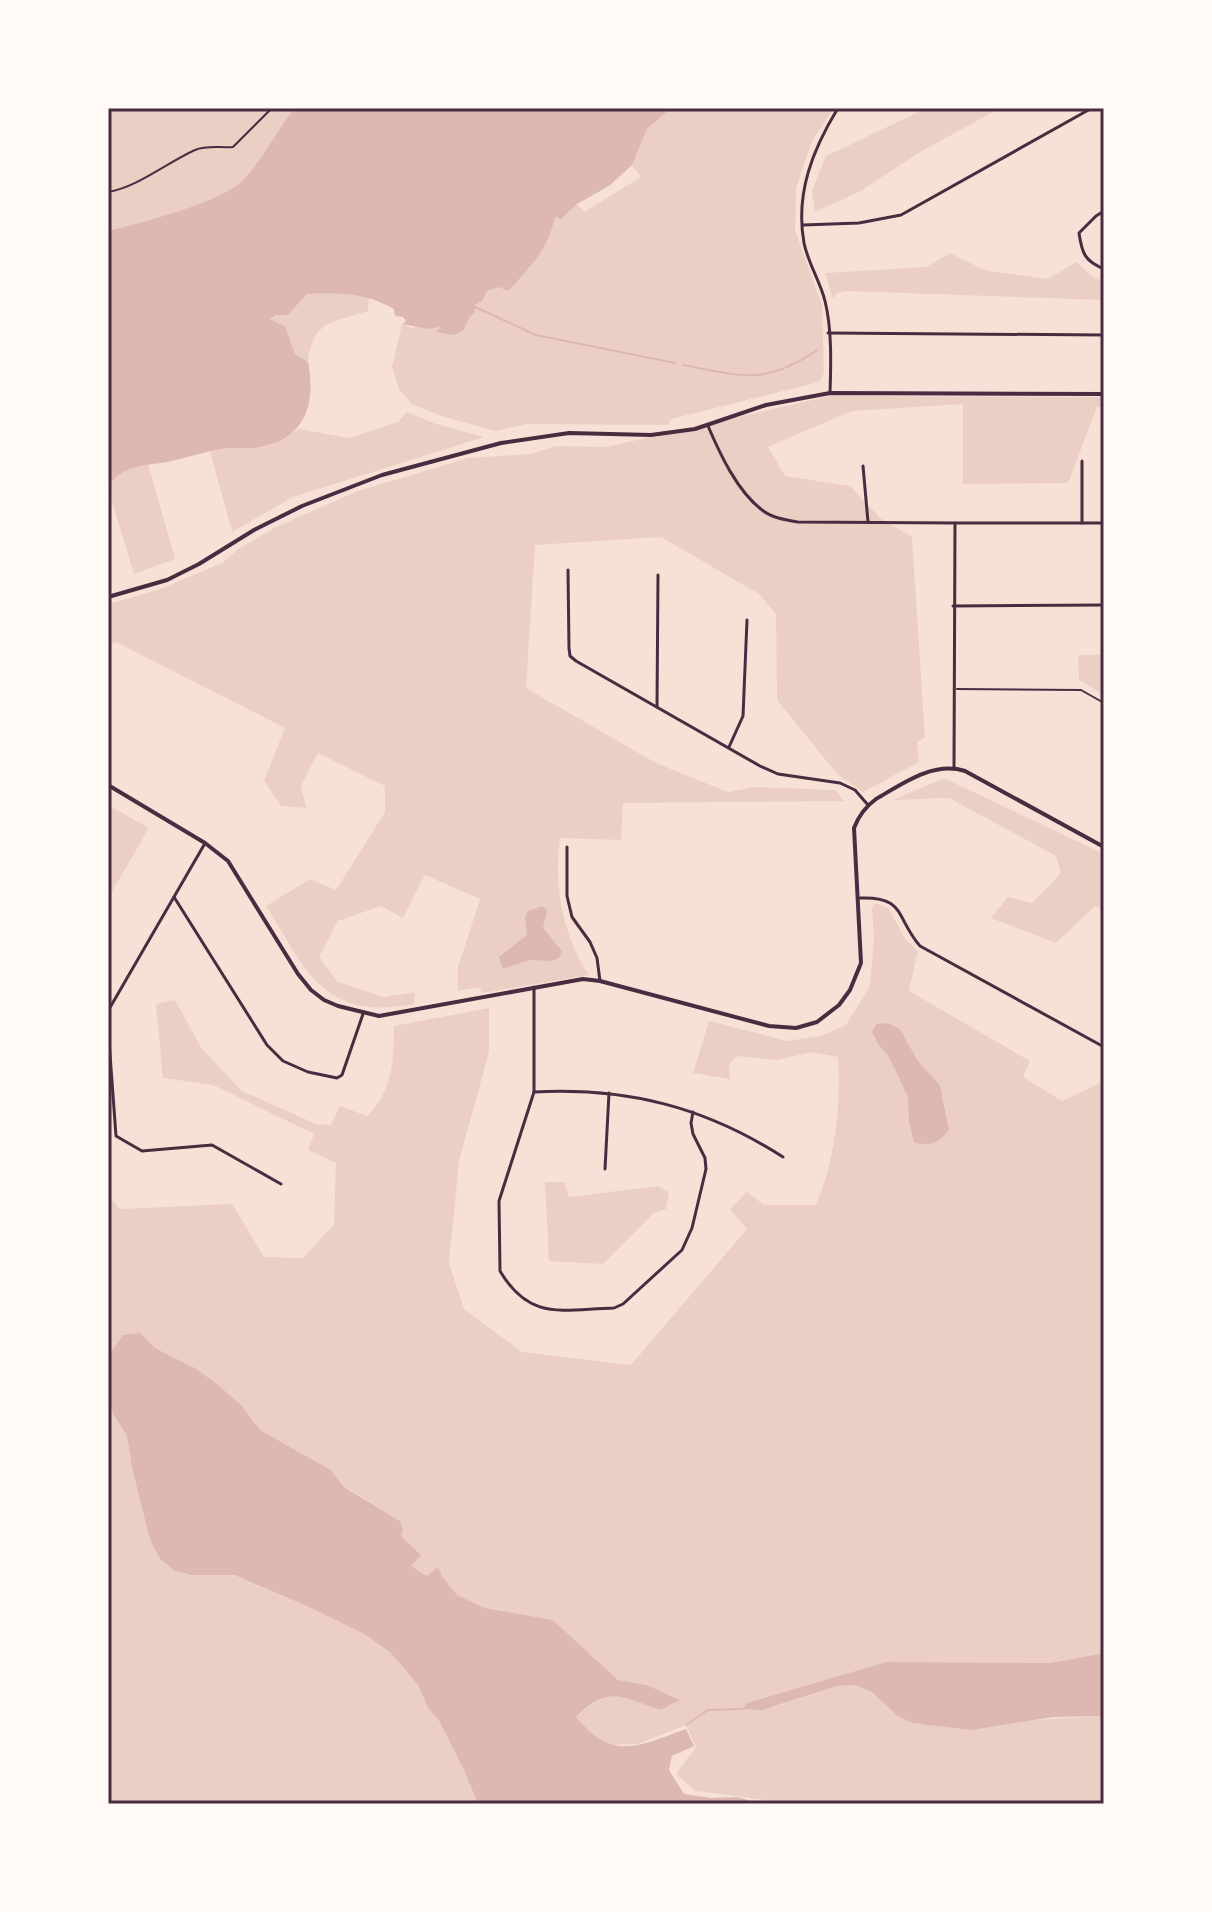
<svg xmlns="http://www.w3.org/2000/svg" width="1212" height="1912" viewBox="0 0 1212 1912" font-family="'Varela Round',sans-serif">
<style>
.green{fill:#ebcfc5;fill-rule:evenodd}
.water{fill:#dcb8b0}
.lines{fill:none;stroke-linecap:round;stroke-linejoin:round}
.stream{stroke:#dcb8b0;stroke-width:2}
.path{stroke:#4a2c40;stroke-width:2}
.service{stroke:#4a2c40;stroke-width:2}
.minor{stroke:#4a2c40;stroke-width:3}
.tertiary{stroke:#4a2c40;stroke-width:4}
.neatline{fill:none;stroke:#4a2c40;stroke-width:3}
</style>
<rect width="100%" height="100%" fill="#f7e1d7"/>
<g class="green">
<path d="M108,108H295C277,130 264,157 245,178C224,202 140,223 108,231Z"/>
<polygon points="671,108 834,108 812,141 796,188 795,230 822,305 824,373 819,382 671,419 668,425 527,424 495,431 441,416 412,404 399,389 392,367 402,324 412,328 469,318 475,312 475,305 483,300 487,291 529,269 551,233 552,223 557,217 561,218 577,204 584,212 641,177 632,165 647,129"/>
<polygon points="927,108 1000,108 915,155 859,192 815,212 812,191 826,156"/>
<polygon points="950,253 987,271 1048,279 1076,262 1093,277 1104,282 1104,300 845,291 837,293 833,299 825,273 926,267"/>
<path d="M341,292L369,297L368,311C332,323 314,319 308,362L295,354L285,326L270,319L276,315H288L307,294Z"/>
<path d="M830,396L1104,397V406L1097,407L1068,483L963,484V404L852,411L768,447L785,476L850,486L880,518L912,537L925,738L917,742L919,762L863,792L838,775L777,700L776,614L759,594L661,537L535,545L526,688L656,763L728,792L755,787L835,790L844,801L623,803L621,840L560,838C553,884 563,936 589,975L482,993L479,987L458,991V967L480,899L425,875L403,918L381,906L338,921L319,957L338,982L384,997L415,992L414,1004C324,1021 307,972 266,906L310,879L336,890L385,812V786L318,753L301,786L306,808L281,806L264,781L285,728L116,642L108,644V604L158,590L222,563L238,549L276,527L358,491L468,458L531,454L556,446L606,447Z"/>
<path d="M407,412L436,424L484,437L293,497L232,532L210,451C244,445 268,449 299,429L349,438L398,422Z"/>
<path d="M148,463L175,559L134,574L108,488C114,472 133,467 148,463Z"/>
<polygon points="1078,655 1104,655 1104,695 1079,680"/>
<polygon points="944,778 1104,854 1104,910 1095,906 1056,943 991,918 1008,897 1032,903 1061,873 1056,856 949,798 893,800"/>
<polygon points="108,805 149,828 108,898"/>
<path d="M875,903L888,908L906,940L918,951L909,991L1030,1061L1023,1077L1062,1101L1104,1081V1653L1050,1663L886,1662L747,1703L773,1707L837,1686L855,1685L872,1692L913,1723L942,1725L1104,1716V1804H771L765,1800L696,1791L676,1774L696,1747L686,1725L638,1744L607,1745L586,1729L576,1717C609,1686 621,1696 660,1710L679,1699L647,1685L618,1680L553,1620L485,1608L457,1595L442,1576H427L411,1566L420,1554L401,1536L400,1521L344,1486L331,1470L260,1430L241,1405L195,1368L155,1348L140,1334L123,1335L108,1356V1194L119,1209L232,1204L264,1257L303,1258L334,1224L336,1163L308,1150L314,1134L213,1085L163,1078L156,1004L175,1000L202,1049L242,1091L316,1124L331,1125L340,1106L367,1116C393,1091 394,1060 394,1026L489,1008V1052L459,1161L449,1263L464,1309L522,1352L631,1365L747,1229L730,1209L747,1192L764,1205H816C835,1161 841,1106 838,1057L812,1052L777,1060L736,1056L729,1065L730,1079L693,1073L709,1021L787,1041L821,1036L846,1025L870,986L874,938L872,909ZM900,1029L918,1061L940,1085L947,1117L909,1122V1097L889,1057Z"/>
<polygon points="545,1182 564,1182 569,1197 658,1186 669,1193 666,1209 654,1213 603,1264 549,1261"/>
<polygon points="108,1398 113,1414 127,1436 132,1468 150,1540 160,1559 191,1575 233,1575 311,1608 364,1634 390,1652 418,1685 428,1708 438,1719 464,1770 478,1804 108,1804"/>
</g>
<g class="water">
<path d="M295,108H671L647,129L632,165L609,186L577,204L561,219L556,217C552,224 553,229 549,236C540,258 524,274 508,291L499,287L487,291L483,300L475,305V312L469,318L463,331L454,335L437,332L441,326L429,329L402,324L406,321L403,317L395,316L394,309C366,293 339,292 307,294L288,315H276L270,319L285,326L295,354L308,362C317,408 303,442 253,448C243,449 232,447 222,449C202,452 181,460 161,463C142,465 117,468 108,488V231C140,223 224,202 245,178C264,157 277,130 295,108Z"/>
<polygon points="542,906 547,910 543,928 562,951 559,958 552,961 529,960 503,969 499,957 527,935 525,917 528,911"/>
<path d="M887,1023L900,1029L918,1061L940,1085L949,1130C938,1143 931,1147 914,1142L909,1122L908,1097L889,1057L878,1044L872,1032L876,1024Z"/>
<path d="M140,1333L155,1348L195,1368L218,1385L241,1405L260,1430L331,1470L344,1487L400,1521L403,1531L401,1536L421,1555L411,1566L427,1576L438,1567L442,1576L457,1595L485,1608L553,1620L618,1680L647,1685L680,1700L660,1710C623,1697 607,1685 576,1717C613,1762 638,1746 686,1729L694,1746L672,1756L669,1770L684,1794L711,1798L738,1797L760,1804H478L464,1770L438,1719L428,1708L418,1685L390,1652L364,1634L311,1608L234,1575H191L174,1570L160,1559L150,1540L132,1468L127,1436L113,1414L108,1398V1356L123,1335Z"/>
<polygon points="1104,1653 1104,1716 1053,1717 971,1730 913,1723 898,1716 872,1692 855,1685 837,1686 762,1710 742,1709 747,1703 886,1662 1050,1663"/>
</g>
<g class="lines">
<g class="stream">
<polyline points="475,307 536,335 675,363"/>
<path d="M683,365C741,376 765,386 817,350"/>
<polyline points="686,1725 708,1710 742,1709"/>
</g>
<path class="path" d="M108,192C138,187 168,162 195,150C207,145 220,148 233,147L272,108"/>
<polyline class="service" points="957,689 1081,690 1104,703"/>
<g class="minor">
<path d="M1104,211L1096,216L1079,233C1082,254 1085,261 1104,269"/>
<polyline points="803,225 859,223 901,215 1092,108"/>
<polyline points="828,333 1104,335"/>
<path d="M830,393C831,364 832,329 825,301C820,281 808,263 804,243C795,193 813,149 838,108"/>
<path d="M708,426C720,454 737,491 762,510C772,518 786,520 798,522L955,523L954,767"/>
<polyline points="863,466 868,522"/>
<polyline points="955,523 1104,523"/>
<polyline points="1082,523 1082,461"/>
<polyline points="568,570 569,648 570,656 576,661 760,766 778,774 840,783 855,790 868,805"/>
<polyline points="953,606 1104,605"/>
<polyline points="657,707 658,575"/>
<polyline points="729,747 743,716 747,620"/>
<polyline points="567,847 567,896 572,917 590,942 597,958 600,981"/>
<polyline points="174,897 267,1045 283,1061 308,1072 337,1078 342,1075 363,1014"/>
<path d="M859,898C906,896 895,917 920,946L1104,1047"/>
<path d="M534,987V1092L499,1201L500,1271C530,1322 563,1309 614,1308L623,1304L682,1250L692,1228L706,1169L705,1158L693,1134L691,1123L693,1112"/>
<polyline points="108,1011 204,845"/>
<polyline points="108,1027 116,1136 142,1151 212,1145 281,1184"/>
<path d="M534,1092C627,1087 705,1107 783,1157"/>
<polyline points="605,1169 609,1093"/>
</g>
<g class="tertiary">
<polyline points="108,597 167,580 199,564 254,530 302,506 382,475 501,443 569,433 651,435 695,429 766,405 830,393 1104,394"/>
<path d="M108,785L205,843L228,861L298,974L311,990L324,1000L338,1006L379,1016L583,979L600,981L769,1026L796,1028L817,1022L839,1005L850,990L861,963L854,828C859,815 865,807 876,799C902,784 933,761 965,771L1104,847"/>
</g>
</g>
<rect width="1212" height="1912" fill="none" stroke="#fffaf5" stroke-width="220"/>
<rect x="110" y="110" width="992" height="1692" class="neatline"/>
</svg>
